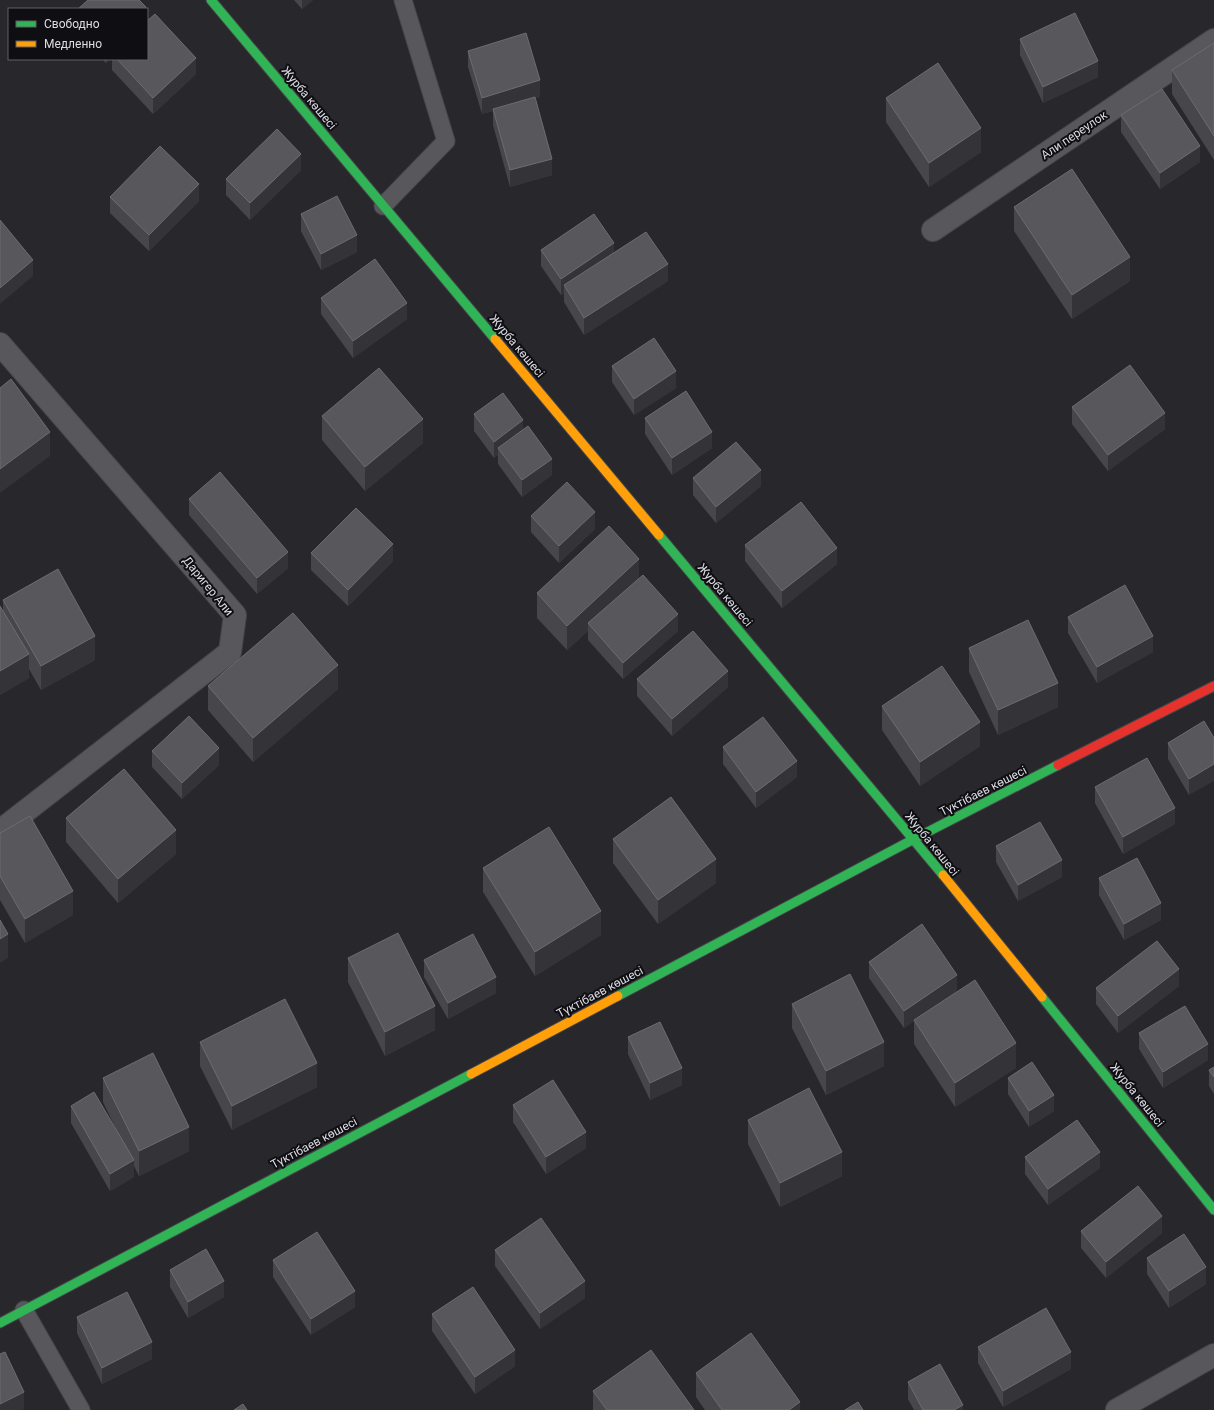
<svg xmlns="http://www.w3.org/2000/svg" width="1214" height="1410" viewBox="0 0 1214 1410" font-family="Roboto,sans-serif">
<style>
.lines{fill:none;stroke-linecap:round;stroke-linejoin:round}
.lane-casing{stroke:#46454a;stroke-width:19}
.street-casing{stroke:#46454a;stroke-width:24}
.fast-casing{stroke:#46454a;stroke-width:11}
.slow-casing{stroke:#46454a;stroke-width:11}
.jam-casing{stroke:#46454a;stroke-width:11}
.lane{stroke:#57575c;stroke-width:17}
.street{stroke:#57575c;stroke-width:22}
.fast{stroke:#30b455;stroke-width:9}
.slow{stroke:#ff9f0a;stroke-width:9}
.jam{stroke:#e5322d;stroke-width:9}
.wall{fill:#47474b}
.shaded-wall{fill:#343438}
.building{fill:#57575c;stroke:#6c6c71}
.labels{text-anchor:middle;stroke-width:4;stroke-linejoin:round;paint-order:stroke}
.street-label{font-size:12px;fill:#dddde4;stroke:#0f0e13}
</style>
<rect width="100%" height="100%" fill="#27272c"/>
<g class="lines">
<defs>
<g id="lane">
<polyline points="383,206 446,141 403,0"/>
<polyline points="24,1310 81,1410"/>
</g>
<g id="street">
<polyline points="933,230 1214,40"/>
<polyline points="0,344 235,615 230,652 0,831"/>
<polyline points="1117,1410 1214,1355"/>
</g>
<g id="fast">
<polyline points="211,0 495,339"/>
<polyline points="659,535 943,875"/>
<polyline points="618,996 914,839 1058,765"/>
<polyline points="1042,997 1214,1210"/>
<polyline points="0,1323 471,1074"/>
</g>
<g id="slow">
<polyline points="495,339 659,535"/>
<polyline points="943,875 1042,997"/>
<polyline points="471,1074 618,996"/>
</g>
<polyline id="jam" points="1058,765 1214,686"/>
</defs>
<use href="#lane" class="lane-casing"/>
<use href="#street" class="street-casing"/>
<use href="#fast" class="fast-casing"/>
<use href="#slow" class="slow-casing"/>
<use href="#jam" class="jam-casing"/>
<use href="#lane" class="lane"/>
<use href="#street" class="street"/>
<use href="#fast" class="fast"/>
<use href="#slow" class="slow"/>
<use href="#jam" class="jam"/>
</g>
<g class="wall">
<polygon points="294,0 313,0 302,9"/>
<polygon points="1020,39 1098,77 1043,103 1020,55"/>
<polygon points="1214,43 1214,160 1172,94 1172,70"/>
<polygon points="468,51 540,97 535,98 552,175 510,187 493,125 493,111 482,114 468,67"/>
<polygon points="102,59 110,59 106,63"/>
<polygon points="112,59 147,59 196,74 153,114 112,70"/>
<polygon points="886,98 981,152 929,187 886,122"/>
<polygon points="1121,115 1200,162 1160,189 1121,132"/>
<polygon points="301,170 250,220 226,195 226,179"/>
<polygon points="110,197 199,201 149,251 110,213"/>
<polygon points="1014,207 1130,281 1072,319 1014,231"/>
<polygon points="301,214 357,252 321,270 301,231"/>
<polygon points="541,250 614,253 668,281 584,335 564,302 564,294 561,295 541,266"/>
<polygon points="321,298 407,319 353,358 321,314"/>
<polygon points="612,366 676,388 634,415 612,382"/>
<polygon points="1072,407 1165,429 1108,471 1072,424"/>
<polygon points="474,414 523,430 552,475 522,497 498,464 498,455 494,458 474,431"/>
<polygon points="322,416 423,443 365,491 322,440"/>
<polygon points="645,418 712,448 672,475 645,434"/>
<polygon points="693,478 761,486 716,523 693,495"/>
<polygon points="189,499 288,568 257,594 189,515"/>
<polygon points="531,516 595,529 559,563 531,532"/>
<polygon points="745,545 837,564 782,608 745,561"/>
<polygon points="311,553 393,561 348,606 311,570"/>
<polygon points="639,578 678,631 623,679 588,640 588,631 567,650 537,618 537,593"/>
<polygon points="3,600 95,660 41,690 29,669 29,678 0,695 0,606 3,611"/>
<polygon points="1068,617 1153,652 1097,683 1068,633"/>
<polygon points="969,648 1058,707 998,735 969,672"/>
<polygon points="637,679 728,687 672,736 637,696"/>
<polygon points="208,686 338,689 253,762 208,710"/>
<polygon points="882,706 980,746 920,786 882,730"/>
<polygon points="1214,738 1189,795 1168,759 1168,743"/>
<polygon points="723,747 797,777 756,808 723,764"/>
<polygon points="152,751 219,765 182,799 152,767"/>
<polygon points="1095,787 1175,824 1123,854 1095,803"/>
<polygon points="66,818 176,854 118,903 66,842"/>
<polygon points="0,833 73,915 25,943 0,900"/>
<polygon points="613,839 716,883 658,924 613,863"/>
<polygon points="996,846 1062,877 1018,901 996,862"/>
<polygon points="483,868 601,935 535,976 483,892"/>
<polygon points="1099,878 1161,920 1124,940 1099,895"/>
<polygon points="348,958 435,1030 385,1056 348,982"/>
<polygon points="424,960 496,993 448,1019 424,977"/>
<polygon points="869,962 957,991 938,1004 1016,1068 955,1107 914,1044 914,1021 904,1028 869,978"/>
<polygon points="1179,986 1118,1033 1096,1004 1096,988"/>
<polygon points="792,1004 884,1066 826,1095 792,1028"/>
<polygon points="1139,1033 1208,1060 1163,1088 1139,1049"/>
<polygon points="628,1037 682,1085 650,1100 628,1054"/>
<polygon points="200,1042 317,1087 232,1130 200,1066"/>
<polygon points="1214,1067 1214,1094 1209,1086 1209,1070"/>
<polygon points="103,1078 189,1151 139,1176 134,1166 134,1177 110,1191 71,1123 71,1106 117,1131 103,1102"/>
<polygon points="1008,1078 1054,1111 1029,1127 1008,1094"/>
<polygon points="513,1105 586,1148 546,1174 513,1122"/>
<polygon points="748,1120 842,1176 780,1207 748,1144"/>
<polygon points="1025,1157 1100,1168 1048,1205 1025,1174"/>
<polygon points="1081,1231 1162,1233 1106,1278 1081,1248"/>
<polygon points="495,1250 585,1298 540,1329 495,1266"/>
<polygon points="1147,1258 1206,1284 1169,1308 1147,1274"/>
<polygon points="273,1260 355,1307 311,1335 273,1277"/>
<polygon points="170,1270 224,1297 188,1318 170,1287"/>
<polygon points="432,1314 515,1366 475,1394 432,1331"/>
<polygon points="77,1317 152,1359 102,1384 77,1333"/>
<polygon points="978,1347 1071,1369 1003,1407 978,1363"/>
<polygon points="696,1373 800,1410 705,1410 696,1397"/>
<polygon points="908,1382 963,1410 914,1410 908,1399"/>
<polygon points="593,1391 694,1410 593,1410"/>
</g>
<g class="shaded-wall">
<polygon points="302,0 313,0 302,9"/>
<polygon points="196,58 196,74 153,114 153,98"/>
<polygon points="106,59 110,59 106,63"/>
<polygon points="1098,61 1098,77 1043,103 1043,87"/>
<polygon points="540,80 540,97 493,111 493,109 493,111 482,114 482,98"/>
<polygon points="981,128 981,152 929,187 929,163"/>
<polygon points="1200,146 1200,162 1160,189 1160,173"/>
<polygon points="301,154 301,170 250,220 250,203"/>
<polygon points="552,159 552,175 510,187 510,170"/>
<polygon points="199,184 199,201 149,251 149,235"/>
<polygon points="357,235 357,252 321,270 321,254"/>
<polygon points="614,243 614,259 564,285 564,294 561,295 561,279"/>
<polygon points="1130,257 1130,281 1072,319 1072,295"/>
<polygon points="33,260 33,276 0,304 0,288"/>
<polygon points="668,264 668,281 584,335 584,318"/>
<polygon points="407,303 407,319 353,358 353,341"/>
<polygon points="676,371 676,388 634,415 634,399"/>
<polygon points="1165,413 1165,429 1108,471 1108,455"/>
<polygon points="423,419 423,443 365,491 365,467"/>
<polygon points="523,420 523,437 498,448 498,455 494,458 494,442"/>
<polygon points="50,432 50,456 0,493 0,469"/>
<polygon points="712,432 712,448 672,475 672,458"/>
<polygon points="552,459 552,475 522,497 522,480"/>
<polygon points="761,470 761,486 716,523 716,507"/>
<polygon points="595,512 595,529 559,563 559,546"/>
<polygon points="393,544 393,561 348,606 348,590"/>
<polygon points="837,548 837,564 782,608 782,591"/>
<polygon points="288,552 288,568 257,594 257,578"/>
<polygon points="639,559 639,583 588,623 588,631 567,650 567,626"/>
<polygon points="678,614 678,631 623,679 623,663"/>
<polygon points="95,636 95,660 41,690 41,666"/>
<polygon points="1153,636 1153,652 1097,683 1097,667"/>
<polygon points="29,654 29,678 0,695 0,671"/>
<polygon points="338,665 338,689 253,762 253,738"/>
<polygon points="728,671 728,687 672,736 672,719"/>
<polygon points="1058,683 1058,707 998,735 998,710"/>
<polygon points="980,722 980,746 920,786 920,762"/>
<polygon points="219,748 219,765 182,799 182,783"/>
<polygon points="797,761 797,777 756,808 756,792"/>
<polygon points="1214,764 1214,781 1189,795 1189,779"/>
<polygon points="1175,808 1175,824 1123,854 1123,837"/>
<polygon points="176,830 176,854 118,903 118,879"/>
<polygon points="716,859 716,883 658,924 658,900"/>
<polygon points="1062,860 1062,877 1018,901 1018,885"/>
<polygon points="73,891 73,915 25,943 25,919"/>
<polygon points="1161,903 1161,920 1124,940 1124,924"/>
<polygon points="601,911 601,935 535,976 535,952"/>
<polygon points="8,934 8,958 0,963 0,939"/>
<polygon points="1179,969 1179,986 1118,1033 1118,1016"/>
<polygon points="957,975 957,991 904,1028 904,1011"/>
<polygon points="496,977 496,993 448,1019 448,1003"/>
<polygon points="435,1006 435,1030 385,1056 385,1032"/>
<polygon points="884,1042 884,1066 826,1095 826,1071"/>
<polygon points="1016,1043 1016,1068 955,1107 955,1083"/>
<polygon points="1208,1044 1208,1060 1163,1088 1163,1072"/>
<polygon points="317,1063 317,1087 232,1130 232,1106"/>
<polygon points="682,1068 682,1085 650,1100 650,1083"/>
<polygon points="1054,1095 1054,1111 1029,1127 1029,1111"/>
<polygon points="189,1127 189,1151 139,1176 139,1151"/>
<polygon points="586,1132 586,1148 546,1174 546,1157"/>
<polygon points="842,1152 842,1176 780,1207 780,1183"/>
<polygon points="1100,1152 1100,1168 1048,1205 1048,1189"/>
<polygon points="134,1160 134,1177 110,1191 110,1174"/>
<polygon points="1162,1216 1162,1233 1106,1278 1106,1262"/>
<polygon points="1206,1267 1206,1284 1169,1308 1169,1291"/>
<polygon points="224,1281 224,1297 188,1318 188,1302"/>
<polygon points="585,1281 585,1298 540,1329 540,1313"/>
<polygon points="355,1291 355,1307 311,1335 311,1319"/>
<polygon points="152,1342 152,1359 102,1384 102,1368"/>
<polygon points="515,1350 515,1366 475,1394 475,1377"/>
<polygon points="1071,1352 1071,1369 1003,1407 1003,1391"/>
<polygon points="24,1392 24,1409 21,1410 0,1410 0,1404"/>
<polygon points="800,1402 800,1410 789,1410"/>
<polygon points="963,1405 963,1410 954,1410"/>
</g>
<g class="building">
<polygon points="88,0 139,0 146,7 144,9 78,9"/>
<polygon points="1075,13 1098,61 1043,87 1020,39"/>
<polygon points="155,14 196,58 153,98 117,59 147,59 147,21"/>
<polygon points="526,33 540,80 482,98 468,51"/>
<polygon points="1214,43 1214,136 1172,70"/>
<polygon points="938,63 981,128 929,163 886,98"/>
<polygon points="1162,89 1200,146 1160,173 1121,115"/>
<polygon points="535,97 552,159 510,170 493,109"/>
<polygon points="277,129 301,154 250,203 226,179"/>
<polygon points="160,146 199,184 149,235 110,197"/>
<polygon points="1072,169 1130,257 1072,295 1014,207"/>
<polygon points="337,196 357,235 321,254 301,214"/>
<polygon points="594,214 614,243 561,279 541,250"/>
<polygon points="0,220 33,260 0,288"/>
<polygon points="646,232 668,264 584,318 564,285"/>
<polygon points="375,259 407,303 353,341 321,298"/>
<polygon points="654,338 676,371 634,399 612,366"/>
<polygon points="1130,365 1165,413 1108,455 1072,407"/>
<polygon points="379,368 423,419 365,467 322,416"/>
<polygon points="11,379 50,432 0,469 0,388"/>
<polygon points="686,391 712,432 672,458 645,418"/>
<polygon points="503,393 523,420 494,442 474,414"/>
<polygon points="528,426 552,459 522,480 498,448"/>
<polygon points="736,442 761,470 716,507 693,478"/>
<polygon points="220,472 288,552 257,578 189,499"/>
<polygon points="567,482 595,512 559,546 531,516"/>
<polygon points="801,502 837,548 782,591 745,545"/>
<polygon points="356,508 393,544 348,590 311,553"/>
<polygon points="609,526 639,559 567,626 537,593"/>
<polygon points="58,569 95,636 41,666 3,600"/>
<polygon points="643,575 678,614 623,663 588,623"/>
<polygon points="1125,585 1153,636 1097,667 1068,617"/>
<polygon points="0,606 29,654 0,671"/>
<polygon points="293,613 338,665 253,738 208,686"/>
<polygon points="1028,620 1058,683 998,710 969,648"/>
<polygon points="693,631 728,671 672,719 637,679"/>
<polygon points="942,666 980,722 920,762 882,706"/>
<polygon points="189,716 219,748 182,783 152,751"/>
<polygon points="763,717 797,761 756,792 723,747"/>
<polygon points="1204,721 1214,738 1214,764 1189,779 1168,743"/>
<polygon points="1147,758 1175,808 1123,837 1095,787"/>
<polygon points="124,769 176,830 118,879 66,818"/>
<polygon points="671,797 716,859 658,900 613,839"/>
<polygon points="30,816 73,891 25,919 0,876 0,833"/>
<polygon points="1040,822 1062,860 1018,885 996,846"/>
<polygon points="549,827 601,911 535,952 483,868"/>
<polygon points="1137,858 1161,903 1124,924 1099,878"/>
<polygon points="0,920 8,934 0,939"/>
<polygon points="922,924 957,975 904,1011 869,962"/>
<polygon points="398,933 435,1006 385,1032 348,958"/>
<polygon points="473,934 496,977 448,1003 424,960"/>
<polygon points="1157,941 1179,969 1118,1016 1096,988"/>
<polygon points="850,974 884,1042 826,1071 792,1004"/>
<polygon points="975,980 1016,1043 955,1083 914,1020"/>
<polygon points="285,999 317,1063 232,1106 200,1042"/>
<polygon points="1185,1006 1208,1044 1163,1072 1139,1033"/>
<polygon points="660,1022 682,1068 650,1083 628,1037"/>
<polygon points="153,1053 189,1127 139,1151 103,1078"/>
<polygon points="1032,1062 1054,1095 1029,1111 1008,1078"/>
<polygon points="1214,1067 1214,1077 1209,1070"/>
<polygon points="553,1080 586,1132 546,1157 513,1105"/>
<polygon points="809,1088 842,1152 780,1183 748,1120"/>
<polygon points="94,1092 134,1160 110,1174 71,1106"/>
<polygon points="1077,1120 1100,1152 1048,1189 1025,1157"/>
<polygon points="1138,1186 1162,1216 1106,1262 1081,1231"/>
<polygon points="541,1218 585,1281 540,1313 495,1250"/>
<polygon points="317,1232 355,1291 311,1319 273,1260"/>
<polygon points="1184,1234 1206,1267 1169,1291 1147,1258"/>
<polygon points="206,1249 224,1281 188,1302 170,1270"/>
<polygon points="473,1287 515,1350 475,1377 432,1314"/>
<polygon points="127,1292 152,1342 102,1368 77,1317"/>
<polygon points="1046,1308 1071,1352 1003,1391 978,1347"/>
<polygon points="751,1333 800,1402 789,1410 722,1410 696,1373"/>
<polygon points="651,1350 694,1410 607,1410 593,1391"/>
<polygon points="5,1352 24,1392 0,1404 0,1354"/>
<polygon points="940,1364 963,1405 954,1410 923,1410 908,1382"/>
<polygon points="858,1402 863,1410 845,1410"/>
<polygon points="243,1404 247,1410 234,1410"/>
</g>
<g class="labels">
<g class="street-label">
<text transform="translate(309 98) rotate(50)" y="4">Журба көшесі</text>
<text transform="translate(1074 135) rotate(-34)" y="4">Али переулок</text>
<text transform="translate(517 346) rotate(50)" y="4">Журба көшесі</text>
<text transform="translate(208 586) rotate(51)" y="4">Даригер Али</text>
<text transform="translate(725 595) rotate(50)" y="4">Журба көшесі</text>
<text transform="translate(983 791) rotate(-27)" y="4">Түктібаев көшесі</text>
<text transform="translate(932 844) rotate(51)" y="4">Журба көшесі</text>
<text transform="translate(600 992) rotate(-28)" y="4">Түктібаев көшесі</text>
<text transform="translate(1137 1095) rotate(51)" y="4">Журба көшесі</text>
<text transform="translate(314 1143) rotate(-28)" y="4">Түктібаев көшесі</text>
</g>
</g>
<rect x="8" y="8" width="140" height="52" fill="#0f0e13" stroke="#616167"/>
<rect x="16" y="21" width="20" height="6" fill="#30b455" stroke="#616167"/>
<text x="44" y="28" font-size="12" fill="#dddde4">Свободно</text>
<rect x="16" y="41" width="20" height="6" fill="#ff9f0a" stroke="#616167"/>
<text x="44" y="48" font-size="12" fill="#dddde4">Медленно</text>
</svg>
